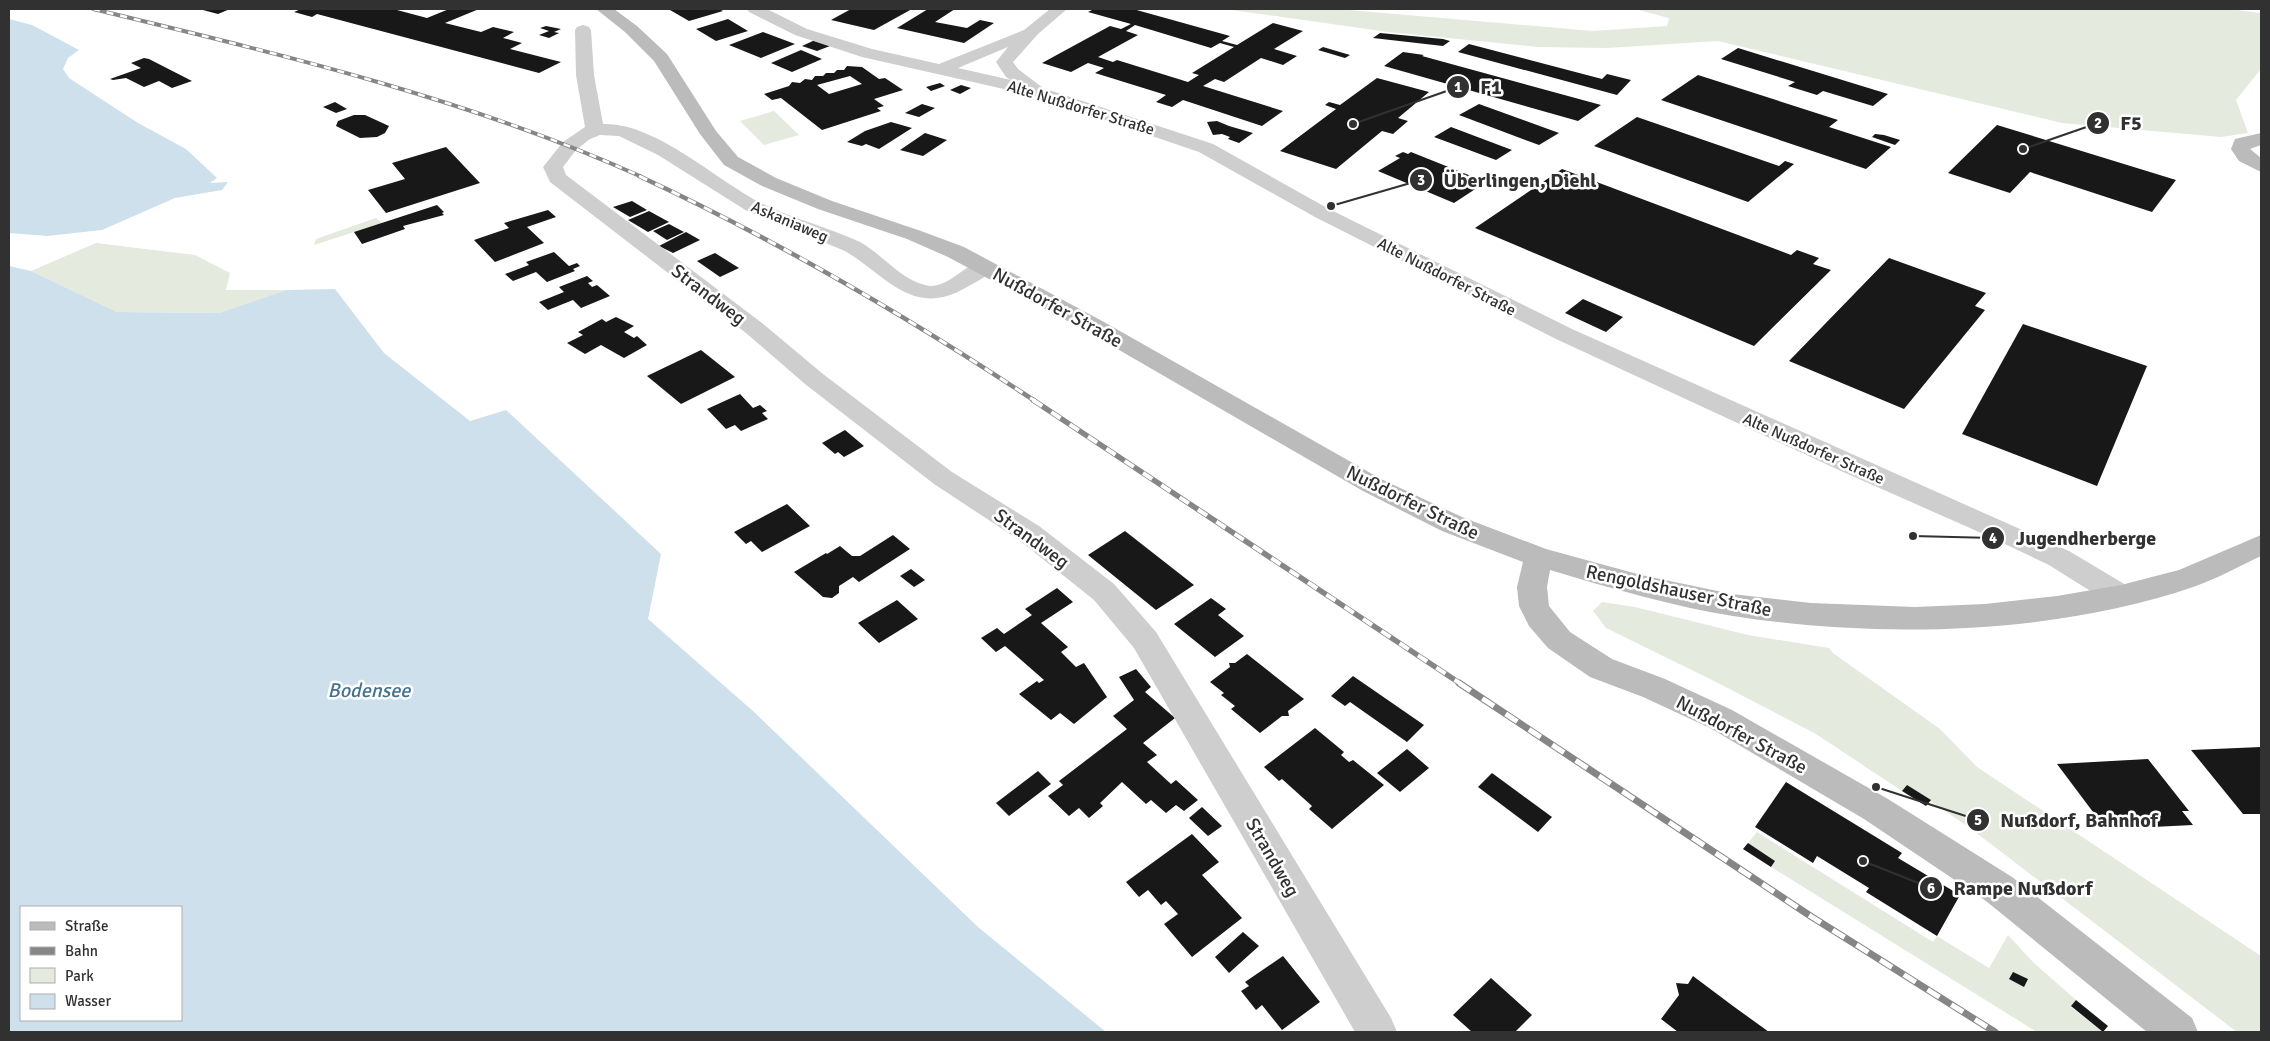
<svg xmlns="http://www.w3.org/2000/svg" width="2270" height="1041" viewBox="0 0 2270 1041" font-family="Signika,sans-serif">
<style>
.green{fill:#e4eade}
.water{fill:#cee0eb;fill-rule:evenodd}
.building{fill:#181818;fill-rule:evenodd}
.lines{fill:none;stroke-linecap:round;stroke-linejoin:round}
.street{fill:#cecece;fill-rule:evenodd}
.secondary{fill:#bbb;fill-rule:evenodd}
.rail-far3-casing{stroke:#868686;stroke-width:4}
.rail-far2-casing{stroke:#868686;stroke-width:4.5}
.rail-far1-casing{stroke:#868686;stroke-width:5.5}
.rail-casing{stroke:#868686;stroke-width:7}
.rail-far3{stroke:#fff;stroke-width:2.5;stroke-dasharray:7;stroke-linecap:butt}
.rail-far2{stroke:#fff;stroke-width:3;stroke-dasharray:9;stroke-linecap:butt}
.rail-far1{stroke:#fff;stroke-width:4;stroke-dasharray:11;stroke-linecap:butt}
.rail{stroke:#fff;stroke-width:5;stroke-dasharray:14;stroke-linecap:butt}
.labels{text-anchor:middle;stroke-width:5;stroke-linejoin:round;paint-order:stroke}
.far-street-label{font-size:16px;fill:#313131;stroke:#fff}
.street-label{font-size:19px;fill:#313131;stroke:#fff}
.water-label{font-size:20px;font-style:italic;fill:#44728f;stroke:#fff}
.leader{fill:none;stroke:#313131;stroke-width:2}
.callout-dot{fill:#313131;stroke:#fff;stroke-width:2}
.mark-label{font-size:15px;text-anchor:middle;font-weight:bold;fill:#fff}
.callout-label{font-size:20px;text-anchor:middle;font-weight:bold;fill:#313131;stroke:#fff;stroke-width:5;stroke-linejoin:round;paint-order:stroke}
</style>
<rect width="100%" height="100%" fill="#fff"/>
<g class="green">
<polygon points="1225,9 1337,9 1593,31 1667,26 1669,18 1635,9 2230,9 2261,13 2261,69 2236,100 2248,133 2221,137 2062,123 1718,41 1607,48 1539,47 1388,32"/>
<polygon points="774,111 799,135 764,145 740,121"/>
<polygon points="376,218 382,223 314,245 316,239"/>
<polygon points="96,243 195,255 230,273 226,290 286,290 219,313 117,312 31,271"/>
<polygon points="1602,602 1635,607 1748,635 1829,648 1833,653 1940,729 1977,767 2261,956 2261,1032 2237,1032 1970,828 1907,785 1902,791 1816,734 1714,681 1606,628 1593,611"/>
<polygon points="1757,832 1933,942 1937,936 1989,968 2008,935 2034,963 2076,1000 2071,1007 2103,1032 2037,1032 1771,867 1775,861 1748,843"/>
</g>
<g class="water">
<polygon points="9,19 32,25 79,50 68,58 63,69 69,78 138,123 186,149 217,178 210,183 228,182 222,190 175,198 102,230 47,236 9,233"/>
<path d="M9,266L31,271L117,312L219,313L286,290L335,289L384,353L470,421L506,410L661,554L648,619L753,711L978,927L1106,1032H9ZM21,907H181V1020H21Z"/>
</g>
<g class="building">
<polygon points="199,9 230,9 218,14"/>
<polygon points="301,9 401,9 397,10 427,18 449,9 479,9 445,23 481,32 493,27 514,32 503,38 522,43 510,49 561,62 539,73 317,14 312,17 294,12"/>
<polygon points="672,9 719,9 723,11 689,21 670,10"/>
<polygon points="851,9 912,9 874,30 831,20"/>
<polygon points="928,9 955,9 935,22 967,28 980,20 994,23 964,43 897,28"/>
<path d="M1094,9H1133L1230,36L1222,41L1237,45L1273,23L1303,31L1274,49L1297,56L1283,65L1261,58L1224,82L1215,79L1203,86L1283,111L1262,126L1183,100L1172,107L1156,102L1166,95L1095,73L1104,68L1088,63L1071,72L1042,63L1110,26L1121,29L1131,24L1088,12ZM1135,25L1211,48L1220,43L1234,47L1192,73L1199,75L1188,82L1117,60L1113,62L1098,57L1138,35L1126,31Z"/>
<polygon points="728,19 748,31 716,41 696,29"/>
<polygon points="546,26 561,29 554,32 559,33 549,38 539,35 549,31 540,28"/>
<polygon points="763,32 795,44 761,58 729,45"/>
<polygon points="1380,33 1443,39 1450,41 1443,46 1373,38"/>
<polygon points="815,40 830,46 817,51 802,46"/>
<polygon points="1469,44 1602,79 1607,74 1631,80 1617,95 1458,52"/>
<polygon points="1323,47 1350,55 1345,58 1318,50"/>
<polygon points="1738,48 1888,94 1873,106 1823,91 1817,95 1788,86 1795,82 1721,59"/>
<polygon points="801,50 822,59 792,72 771,63"/>
<polygon points="1403,52 1424,55 1422,56 1601,105 1578,121 1384,66"/>
<polygon points="144,58 149,59 192,81 172,88 159,81 144,87 126,78 113,80 110,79 141,68 131,63"/>
<path d="M847,66L862,67L879,79L885,78L903,90L874,99L884,106L877,108L881,111L822,130L781,98L772,100L764,94L789,86L792,82L800,83L805,79L812,80L815,76H823L826,73H834L837,70H844ZM850,76L862,84L829,94L817,85Z"/>
<polygon points="1698,75 1838,120 1829,127 1891,147 1866,169 1661,100"/>
<polygon points="1377,78 1429,92 1398,118 1408,121 1393,134 1382,131 1336,169 1280,151 1336,109 1325,105 1329,102 1340,105"/>
<polygon points="940,83 945,86 931,91 926,87"/>
<polygon points="961,85 971,88 960,94 950,90"/>
<polygon points="335,102 347,109 336,113 323,107"/>
<polygon points="922,104 935,108 919,117 905,113"/>
<polygon points="1479,104 1559,133 1539,145 1459,115"/>
<polygon points="354,115 365,115 389,126 385,133 377,137 360,138 336,126 338,121"/>
<polygon points="1637,117 1779,166 1785,161 1794,164 1748,202 1594,146"/>
<polygon points="1217,121 1229,126 1253,133 1239,143 1228,139 1230,137 1222,134 1213,135 1207,122"/>
<polygon points="891,122 912,128 879,149 866,144 862,146 847,142 865,131"/>
<polygon points="1997,125 2176,180 2152,212 2030,172 2010,193 1948,173"/>
<polygon points="1451,127 1512,150 1496,160 1434,137"/>
<polygon points="925,133 947,140 923,156 900,150"/>
<polygon points="1875,134 1884,135 1900,140 1895,145 1872,137"/>
<polygon points="446,147 480,183 386,213 368,190 405,179 392,163"/>
<polygon points="1403,152 1408,154 1411,152 1486,182 1454,203 1378,171 1400,158 1395,156"/>
<polygon points="1562,169 1791,255 1797,250 1819,258 1813,264 1831,270 1754,346 1475,228"/>
<polygon points="632,201 647,210 630,217 613,207"/>
<polygon points="437,205 444,212 442,213 444,215 403,226 405,229 362,244 354,232"/>
<polygon points="548,210 556,217 527,227 544,243 495,262 474,240 509,228 504,223"/>
<polygon points="649,211 669,222 648,232 628,220"/>
<polygon points="669,224 684,232 667,240 653,231"/>
<polygon points="686,232 700,240 673,253 659,246"/>
<polygon points="554,252 569,266 577,263 580,266 573,269 575,271 547,282 536,272 513,281 505,274 529,265 526,262"/>
<polygon points="715,253 739,268 720,277 697,261"/>
<polygon points="1889,258 1986,293 1975,306 1985,310 1904,409 1789,361"/>
<polygon points="587,276 593,281 588,283 592,287 597,285 610,296 581,308 573,300 548,310 539,302 564,292 559,287"/>
<polygon points="1583,299 1623,317 1606,332 1565,313"/>
<polygon points="616,317 634,326 624,332 634,338 637,336 647,345 624,358 601,345 585,354 567,343 583,335 578,332 602,319 606,322"/>
<polygon points="2023,324 2147,366 2097,486 1962,434"/>
<polygon points="701,350 735,377 681,404 647,376"/>
<polygon points="740,394 753,408 760,405 767,411 762,413 768,419 741,431 735,425 726,429 707,409"/>
<polygon points="845,430 864,446 844,457 838,452 835,454 822,443"/>
<polygon points="787,504 810,526 762,552 751,541 746,544 734,532"/>
<polygon points="1125,531 1194,585 1156,610 1088,555"/>
<polygon points="893,535 910,549 859,582 853,577 839,586 839,593 832,598 823,597 794,572 826,553 827,554 840,546 852,556 860,556"/>
<polygon points="911,569 925,580 914,587 900,576"/>
<polygon points="1057,588 1073,602 1041,623 1068,647 1061,652 1076,667 1084,663 1107,697 1074,724 1060,713 1051,720 1019,694 1037,681 1039,683 1044,680 1005,646 996,652 981,638 997,628 1004,634 1032,615 1025,609"/>
<polygon points="1211,598 1226,609 1218,615 1244,636 1215,657 1174,624"/>
<polygon points="897,600 918,619 879,643 858,623"/>
<polygon points="1247,654 1304,699 1288,711 1289,716 1282,716 1260,733 1231,709 1235,706 1221,695 1224,693 1210,682 1230,667 1229,663 1235,663"/>
<polygon points="1136,669 1151,687 1145,692 1175,718 1143,743 1157,755 1147,762 1171,784 1176,780 1198,800 1184,811 1176,805 1166,813 1151,800 1146,804 1122,782 1100,803 1103,806 1089,818 1079,808 1069,816 1048,796 1063,785 1059,781 1127,729 1113,716 1134,700 1119,677"/>
<polygon points="1353,676 1424,725 1407,742 1350,702 1345,706 1331,696"/>
<polygon points="1315,728 1344,752 1341,755 1349,762 1353,760 1384,785 1332,829 1309,809 1312,806 1282,779 1279,781 1264,767"/>
<polygon points="2261,747 2261,814 2243,814 2191,750"/>
<polygon points="1407,749 1429,768 1400,792 1377,773"/>
<polygon points="2148,759 2189,811 2182,811 2193,825 2112,829 2102,816 2096,816 2057,764"/>
<polygon points="1038,771 1051,784 1009,816 996,803"/>
<polygon points="1492,773 1552,817 1538,832 1478,787"/>
<polygon points="1786,782 1902,853 1898,858 1960,895 1937,936 1866,892 1869,888 1817,856 1813,863 1755,827"/>
<polygon points="1907,785 1931,800 1926,806 1902,791"/>
<polygon points="1202,807 1222,826 1208,836 1189,818"/>
<polygon points="1192,834 1219,862 1202,875 1242,918 1192,957 1164,924 1178,914 1166,901 1161,905 1148,890 1139,897 1126,882"/>
<polygon points="1748,843 1775,861 1771,867 1743,849"/>
<polygon points="1243,932 1259,946 1229,973 1215,957"/>
<polygon points="1283,956 1320,1002 1282,1030 1262,1005 1256,1010 1241,991 1249,986 1245,982"/>
<polygon points="2013,972 2028,979 2024,987 2009,979"/>
<polygon points="1693,976 1733,1006 1769,1032 1678,1032 1661,1019 1679,995 1676,983 1688,984"/>
<polygon points="1491,978 1532,1015 1515,1032 1472,1032 1453,1015"/>
<polygon points="2076,1000 2108,1026 2103,1032 2071,1006"/>
</g>
<g class="lines">
<g class="street">
<path d="M747,9H767L807,29L872,49L939,64L1024,30L1050,9H1067L1038,34L1013,62L1018,69L1043,88L1213,144L1329,209L1572,329L2069,551L2131,588L2136,596L2131,604L2121,607L2111,604L2049,565L1988,536L1841,471L1556,339L1315,217L1199,152L1034,96L862,57L795,35L749,12ZM1008,47L996,62L1006,77L1011,80L958,68Z"/>
<path d="M583,25L589,27L591,30L594,75L603,124C655,122 716,180 761,203C793,219 828,227 860,242C882,254 900,279 925,285C950,292 967,256 992,262L995,267C989,276 976,282 967,287C913,319 887,276 845,251L747,211L658,155L619,136L600,135L590,139L576,150L563,167L566,175L762,323L823,374L952,472L1039,526L1114,584L1156,632L1391,1018L1397,1032H1355L1134,648L1094,600L1019,540L934,484L805,384L746,333L550,182L543,167L563,142L585,127L576,75L575,30L577,27Z"/>
</g>
<g class="secondary">
<path d="M596,9H614L637,26L667,54L716,131L738,157L776,178L832,201L921,231L964,247L1104,322L1381,479L1462,517L1546,549L1641,575L1732,594L1811,603L1915,607L1985,604L2057,596L2121,585L2179,570L2261,535V556C2240,566 2218,578 2196,586C2055,635 1879,639 1733,616C1671,606 1610,588 1550,570L1547,587L1549,606L1570,632L1612,659L1665,679L1732,710L1888,799L2012,877L2192,1018L2198,1032H2147L1986,901L1864,819L1710,728L1643,697L1590,677L1548,648L1529,626L1519,606L1517,587L1523,562L1442,531L1363,491L1088,332L948,257L907,239L818,209L762,186L724,165L700,134L654,61L625,32Z"/>
<polygon points="2261,133 2261,145 2250,149 2261,158 2261,172 2239,161 2231,149 2235,139"/>
</g>
<defs>
<path id="rail-far3" d="M93,9C279,54 467,98 642,177"/>
<path id="rail-far2" d="M639,176C777,240 908,317 1035,401"/>
<polyline id="rail-far1" points="1033,400 1461,684"/>
<polyline id="rail" points="1459,683 1812,917 1995,1032"/>
</defs>
<use href="#rail-far3" class="rail-far3-casing"/>
<use href="#rail-far2" class="rail-far2-casing"/>
<use href="#rail-far1" class="rail-far1-casing"/>
<use href="#rail" class="rail-casing"/>
<use href="#rail-far3" class="rail-far3"/>
<use href="#rail-far2" class="rail-far2"/>
<use href="#rail-far1" class="rail-far1"/>
<use href="#rail" class="rail"/>
</g>
<g class="labels">
<g class="far-street-label">
<text transform="translate(1081 107) rotate(17)" y="6">Alte Nußdorfer Straße</text>
<text transform="translate(790 221) rotate(23)" y="6">Askaniaweg</text>
<text transform="translate(1447 276) rotate(27)" y="6">Alte Nußdorfer Straße</text>
<text transform="translate(1814 448) rotate(24)" y="6">Alte Nußdorfer Straße</text>
</g>
<g class="street-label">
<text transform="translate(709 294) rotate(37)" y="7">Strandweg</text>
<text transform="translate(1058 307) rotate(29)" y="7">Nußdorfer Straße</text>
<text transform="translate(1413 502) rotate(26)" y="7">Nußdorfer Straße</text>
<text transform="translate(1032 538) rotate(36)" y="7">Strandweg</text>
<text transform="translate(1679 590) rotate(12)" y="7">Rengoldshauser Straße</text>
<text transform="translate(1742 734) rotate(28)" y="7">Nußdorfer Straße</text>
<text transform="translate(1273 857) rotate(60)" y="7">Strandweg</text>
</g>
<g class="water-label">
<text x="369" y="697">Bodensee</text>
</g>
</g>
<path class="leader" d="M1353 124L1458 87M2023 149L2098 123M1331 206L1421 180M1913 536L1993 538M1876 787L1978 820M1863 861L1931 888"/>
<g class="callout-dot">
<circle cx="1353" cy="124" r="5"/>
<circle cx="2023" cy="149" r="5"/>
<circle cx="1331" cy="206" r="5"/>
<circle cx="1913" cy="536" r="5"/>
<circle cx="1876" cy="787" r="5"/>
<circle cx="1863" cy="861" r="5"/>
<circle cx="1458" cy="87" r="12"/>
<circle cx="2098" cy="123" r="12"/>
<circle cx="1421" cy="180" r="12"/>
<circle cx="1993" cy="538" r="12"/>
<circle cx="1978" cy="820" r="12"/>
<circle cx="1931" cy="888" r="12"/>
</g>
<g class="mark-label">
<text x="1458" y="92">1</text>
<text x="2098" y="128">2</text>
<text x="1421" y="185">3</text>
<text x="1993" y="543">4</text>
<text x="1978" y="825">5</text>
<text x="1931" y="893">6</text>
</g>
<g class="callout-label">
<text x="1491" y="94">F1</text>
<text x="2131" y="130">F5</text>
<text x="1520" y="187">Überlingen, Diehl</text>
<text x="2086" y="545">Jugendherberge</text>
<text x="2079" y="827">Nußdorf, Bahnhof</text>
<text x="2023" y="895">Rampe Nußdorf</text>
</g>
<rect width="2270" height="1041" fill="none" stroke="#313131" stroke-width="20"/>
<rect x="20" y="906" width="162" height="115" fill="#ffffff" stroke="#adadad"/>
<rect x="30" y="922" width="25" height="8" fill="#bbbbbb" stroke="#adadad"/>
<text x="65" y="931" font-size="15" fill="#313131">Straße</text>
<rect x="30" y="947" width="25" height="8" fill="#868686" stroke="#adadad"/>
<text x="65" y="956" font-size="15" fill="#313131">Bahn</text>
<rect x="30" y="968" width="25" height="15" fill="#e4eade" stroke="#adadad"/>
<text x="65" y="981" font-size="15" fill="#313131">Park</text>
<rect x="30" y="994" width="25" height="15" fill="#cee0eb" stroke="#adadad"/>
<text x="65" y="1006" font-size="15" fill="#313131">Wasser</text>
</svg>
